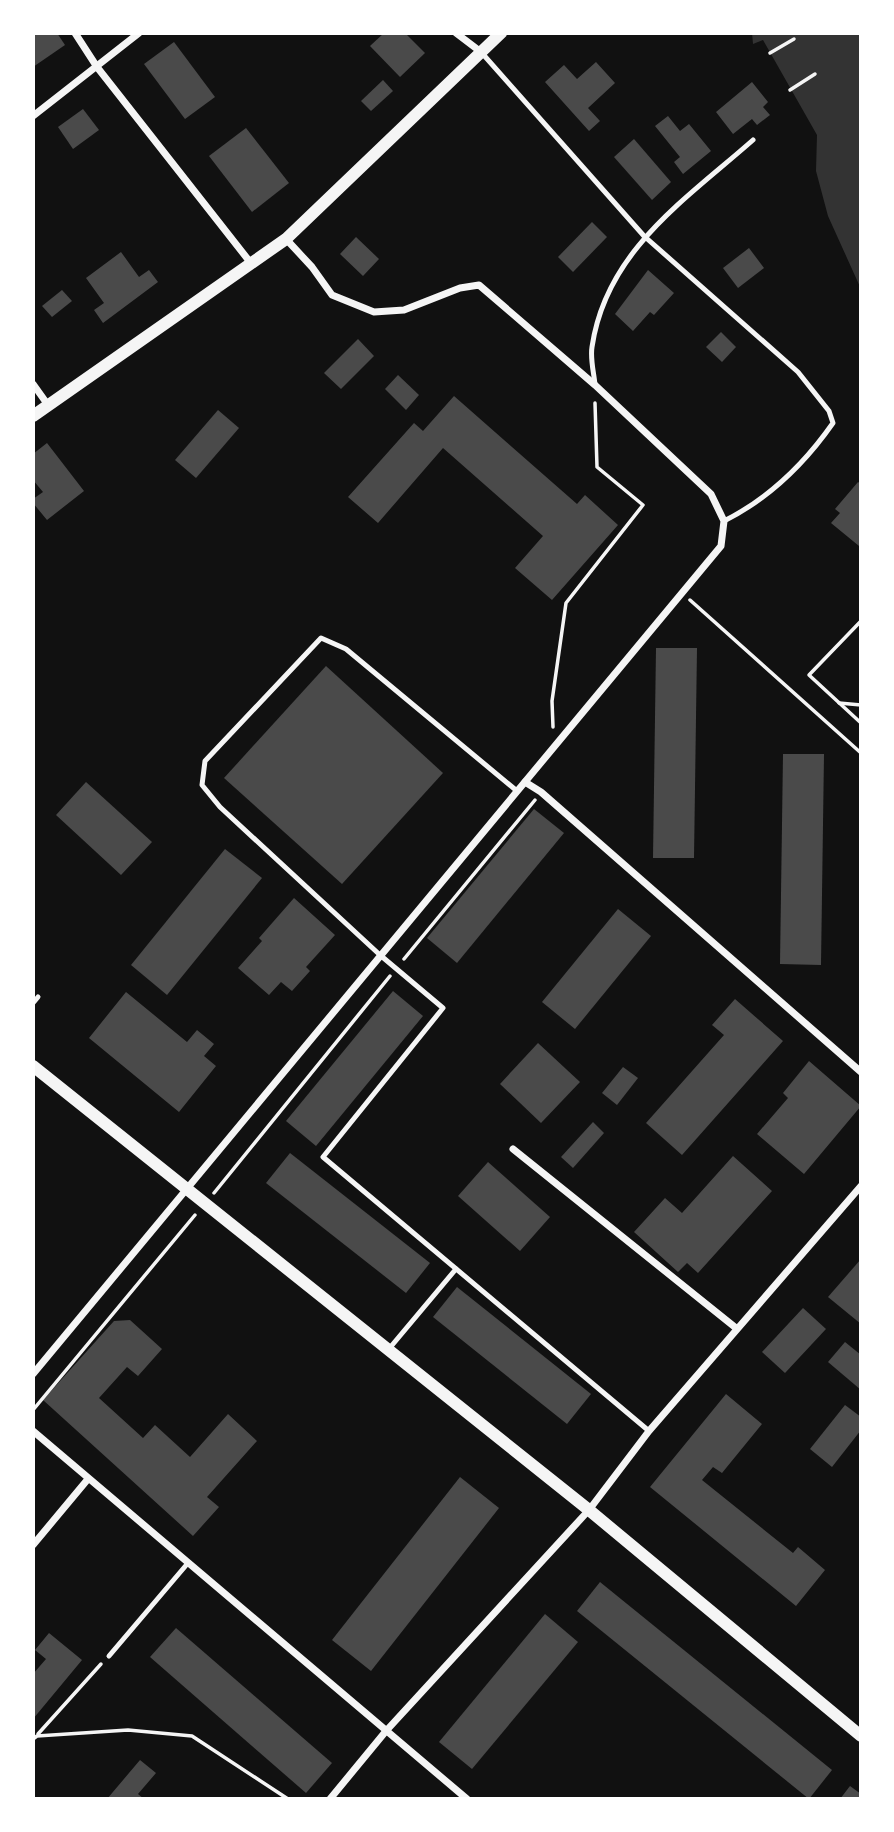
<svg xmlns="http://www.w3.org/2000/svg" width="894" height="1832" viewBox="0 0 894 1832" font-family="Spectral,serif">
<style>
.water{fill:#333}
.building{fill:#4a4a4a}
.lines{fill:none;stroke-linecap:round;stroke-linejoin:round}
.path{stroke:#f5f5f5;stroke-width:3.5}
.service{stroke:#f5f5f5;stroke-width:5}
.minor{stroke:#f5f5f5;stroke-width:7}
.tertiary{stroke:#f5f5f5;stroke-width:12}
</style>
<rect width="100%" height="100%" fill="#111"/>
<polygon class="water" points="752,33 861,33 861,289 828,216 816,171 817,135 763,40 753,44"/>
<g class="building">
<polygon points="33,33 57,33 65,45 33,67"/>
<polygon points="384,33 405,33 425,53 400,77 370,46"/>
<polygon points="174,42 215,97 185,119 144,64"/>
<polygon points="596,62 615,83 588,108 600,121 589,131 545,82 564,65 577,79"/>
<polygon points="383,80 393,91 371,111 361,101"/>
<polygon points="752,82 768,102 763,107 770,115 757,125 752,119 733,134 716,112"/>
<polygon points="83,109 99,130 73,149 58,127"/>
<polygon points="668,116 680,131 689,124 711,151 683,174 674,162 680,157 655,126"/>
<polygon points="246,128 289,183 252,212 209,156"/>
<polygon points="634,139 671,182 652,200 614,157"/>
<polygon points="592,222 607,237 573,272 558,257"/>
<polygon points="356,237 379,259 363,276 340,254"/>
<polygon points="749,248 764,268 738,288 723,268"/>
<polygon points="121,252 139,277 149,270 158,282 103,323 94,310 104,303 86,278"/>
<polygon points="648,270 674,293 654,315 650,312 633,331 615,314"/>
<polygon points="62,290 72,301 52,317 42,306"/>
<polygon points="721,332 736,347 722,362 706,347"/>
<polygon points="358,339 374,356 341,389 324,373"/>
<polygon points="398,375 419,395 406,410 385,389"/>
<polygon points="454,396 577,504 585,495 618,525 552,600 515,568 543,536 443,448 378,523 348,497 414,423 423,431"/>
<polygon points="218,410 239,428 196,478 175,460"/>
<polygon points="47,443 84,491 47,520 33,503 33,499 43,492 33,480 33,454"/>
<polygon points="858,482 861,484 859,546 831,523 840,513 835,509"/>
<polygon points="656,648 697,648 694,858 653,858"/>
<polygon points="326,666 443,773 342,884 224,778"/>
<polygon points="783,754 824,754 821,965 780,964"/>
<polygon points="86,782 152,842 121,875 56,815"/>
<polygon points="534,809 564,833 457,963 427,938"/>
<polygon points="225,849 262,878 167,995 131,965"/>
<polygon points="294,898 335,935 306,967 310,971 292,991 281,982 269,995 238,968 262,941 259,938"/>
<polygon points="618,909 651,936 575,1029 542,1002"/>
<polygon points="393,991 423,1016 316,1146 286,1121"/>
<polygon points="126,992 187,1042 197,1030 214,1044 204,1056 216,1066 179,1112 89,1038"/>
<polygon points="735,999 783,1041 682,1155 646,1123 724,1035 712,1025"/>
<polygon points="538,1043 580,1082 541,1123 500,1084"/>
<polygon points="809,1061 861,1106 804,1174 757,1134 788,1098 783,1093"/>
<polygon points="623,1067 638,1078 617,1105 602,1093"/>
<polygon points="593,1122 604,1133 573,1168 561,1157"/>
<polygon points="290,1153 430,1263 406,1293 266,1183"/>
<polygon points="733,1156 772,1191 698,1273 687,1263 678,1272 634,1232 665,1198 682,1213"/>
<polygon points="488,1162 550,1217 520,1251 458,1196"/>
<polygon points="861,1259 861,1324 828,1297"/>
<polygon points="457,1287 591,1394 567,1424 433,1317"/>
<polygon points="803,1308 826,1329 785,1373 762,1352"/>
<polygon points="130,1320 162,1349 138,1376 127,1367 99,1398 143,1438 155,1425 190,1457 228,1414 257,1441 207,1497 219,1507 193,1536 43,1400 114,1321"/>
<polygon points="845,1342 861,1355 861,1390 828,1362"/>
<polygon points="726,1394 762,1424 722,1473 713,1467 702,1480 793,1553 798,1547 825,1570 796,1606 650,1487"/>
<polygon points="845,1405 861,1417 861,1430 832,1467 810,1449"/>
<polygon points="460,1477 499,1508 371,1671 332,1640"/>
<polygon points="600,1582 832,1770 809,1799 577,1611"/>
<polygon points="545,1614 578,1642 472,1769 439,1742"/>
<polygon points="176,1628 332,1763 306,1793 150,1657"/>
<polygon points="49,1633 82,1660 33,1719 33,1674 46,1659 35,1650"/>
<polygon points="140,1760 156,1773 138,1794 144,1799 107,1799"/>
<polygon points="850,1786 861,1794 861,1799 840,1799"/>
</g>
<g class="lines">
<g class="path">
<polyline points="770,53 794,39"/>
<polyline points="790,90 815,74"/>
<polyline points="690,600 861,753"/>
<polyline points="861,621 809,675 861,723"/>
<polyline points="839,703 861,705"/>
<polyline points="553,727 552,701 566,603 643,505 597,467 595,403"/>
<polyline points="404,959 535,800"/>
<polyline points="214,1193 390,976"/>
<polyline points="33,1410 195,1215"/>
<polyline points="38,1734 101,1664"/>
<polyline points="33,1739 37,1736 128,1730 192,1736 288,1799"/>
</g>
<g class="service">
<path d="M481,52L644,236L798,372L829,411L833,423C805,463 768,499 724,521"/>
<path d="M595,385C594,373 590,359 592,347C606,251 685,200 753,140"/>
<polyline points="517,791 346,649 321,638 205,761 202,785 220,807 380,955 443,1008 323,1157 649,1431"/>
<polyline points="33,1003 38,997"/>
<polyline points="388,1350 456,1269"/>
<polyline points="109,1656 188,1563"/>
</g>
<g class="minor">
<polyline points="75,33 97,67 250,262"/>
<polyline points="456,33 481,52"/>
<polyline points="33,116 139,33"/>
<polyline points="33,384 48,405"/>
<polyline points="525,782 541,792 861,1072"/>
<polyline points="513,1149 736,1328"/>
<polyline points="33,1374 721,546 724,521 711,494 595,385 479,285 460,288 404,310 374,312 332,295 312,267 286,239"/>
<polyline points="33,1431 467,1799"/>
<polyline points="33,1545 88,1479"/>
<polyline points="330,1799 386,1731 589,1510 649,1431 861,1186"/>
</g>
<g class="tertiary">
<polyline points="33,416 286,239 501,33"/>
<polyline points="33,1066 589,1510 861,1736"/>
</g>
</g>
<rect width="894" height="1832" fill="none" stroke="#ffffff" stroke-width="70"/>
</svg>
